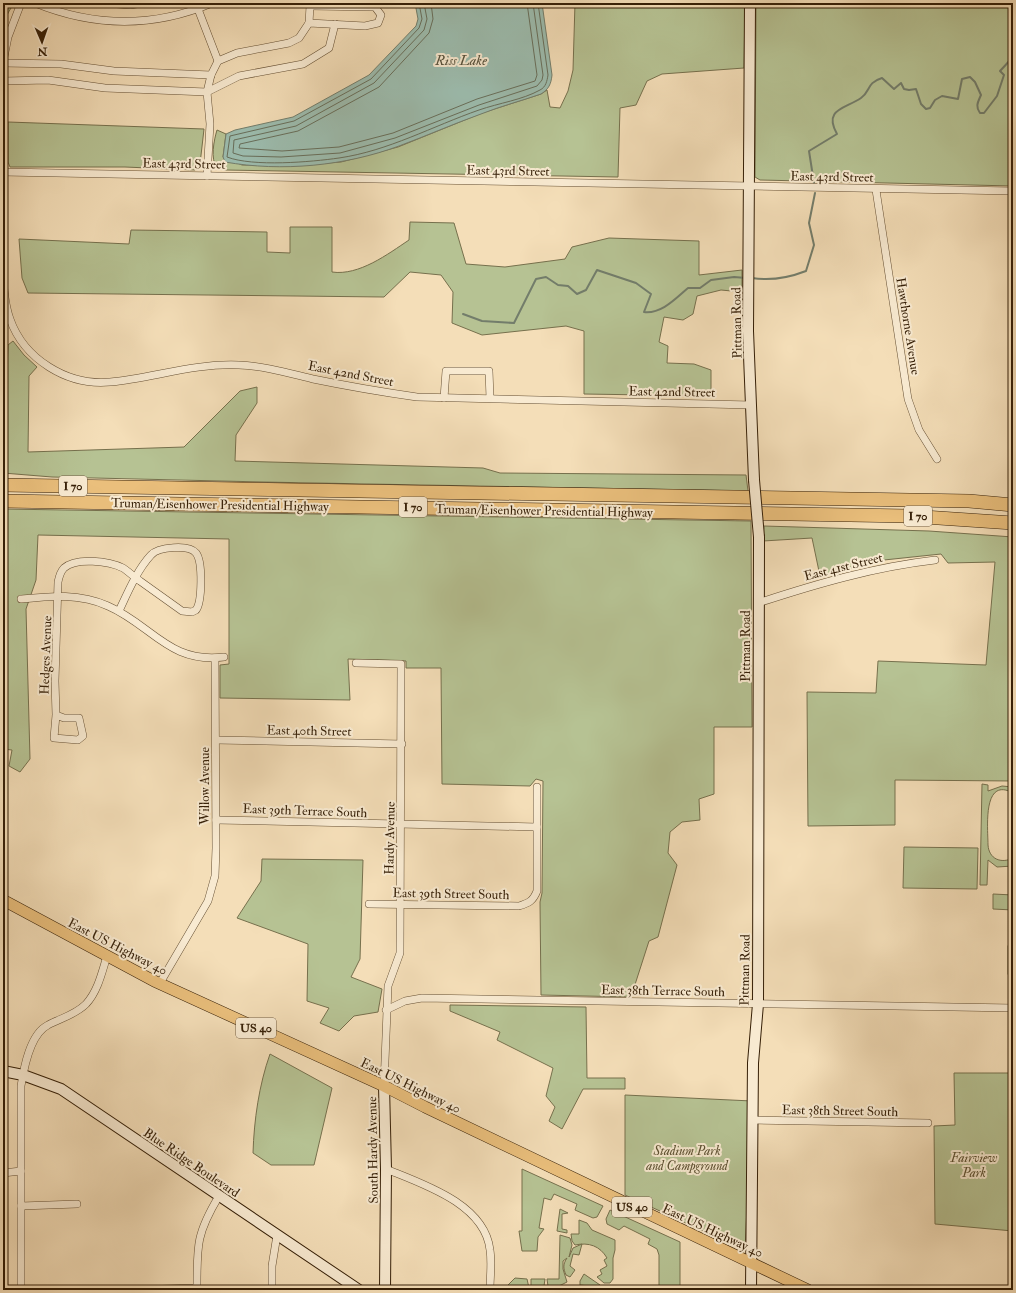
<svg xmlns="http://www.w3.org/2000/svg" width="1016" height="1293" viewBox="0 0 1016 1293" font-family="'IM FELL Double Pica',serif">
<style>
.green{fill:#b6c293;stroke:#76704d}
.water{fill:#9cbcae;stroke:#737d6b}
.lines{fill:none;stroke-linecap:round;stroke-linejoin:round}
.shore{stroke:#686e5a;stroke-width:1}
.stream{stroke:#737d6b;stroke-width:2}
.street-casing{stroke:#654f33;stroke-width:8}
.secondary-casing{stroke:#351f07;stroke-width:12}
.primary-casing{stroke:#351f07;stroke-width:12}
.highway-casing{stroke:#351f07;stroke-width:14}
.street{stroke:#f8ead1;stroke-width:7}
.secondary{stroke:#f8ead1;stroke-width:10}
.primary{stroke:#eabf7c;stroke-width:11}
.highway{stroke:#eabf7c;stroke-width:13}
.secondary-bridge-casing{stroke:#351f07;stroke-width:12;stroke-linecap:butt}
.secondary-bridge{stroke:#f8ead1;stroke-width:10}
.labels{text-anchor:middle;stroke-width:4;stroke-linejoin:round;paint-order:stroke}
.shield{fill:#f8ead1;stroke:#705c44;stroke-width:1}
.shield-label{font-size:12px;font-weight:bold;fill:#351f07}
.street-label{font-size:13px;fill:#351f07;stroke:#f8ead1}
.park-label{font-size:13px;font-style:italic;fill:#5c5031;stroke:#f8ead1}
.water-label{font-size:14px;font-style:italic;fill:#544e39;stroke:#f8ead1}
</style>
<rect width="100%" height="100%" fill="#f4deb8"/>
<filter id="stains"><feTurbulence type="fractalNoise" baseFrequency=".005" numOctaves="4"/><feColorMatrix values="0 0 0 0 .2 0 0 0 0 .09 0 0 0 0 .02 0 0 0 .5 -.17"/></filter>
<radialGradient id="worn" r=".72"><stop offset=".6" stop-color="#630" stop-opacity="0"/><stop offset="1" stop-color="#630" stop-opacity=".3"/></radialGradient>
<g class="green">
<polygon points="3,3 14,3 8,13 3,28"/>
<path d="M575,3H745L744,68L662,74L647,81L636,105L620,108L618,177L225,170L217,168C210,159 214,140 217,130L226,134L223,157L242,165L282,166L341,162L398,147L482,113L541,94L547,90L550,107L560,108L568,91L573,70Z"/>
<polygon points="756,3 1013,3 1013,186 760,180 755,177"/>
<polygon points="8,122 204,129 200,164 195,170 125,167 10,167 8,162"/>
<path d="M410,222L454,223L466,264L505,267L565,259L572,247L609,238L699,241V275L742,270V292L721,290L697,296L693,314L683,320L664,317L659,342L668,346L667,363L694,364L711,370V396L584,394V331L566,326L482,335L452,323L453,292L441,275L410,272L384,297L28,293L22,278L19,239L129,244L131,230L267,232V252L290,253V227H332V272C359,276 388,254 409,240Z"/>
<polygon points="13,341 24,355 37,367 29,376 28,452 184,447 240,391 257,387 257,403 236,435 235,461 483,468 500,473 746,475 748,491 263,482 52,477 3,473 3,381 7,370 8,345"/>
<polygon points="3,509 751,521 752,727 714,727 714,794 699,799 700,820 682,822 670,832 668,853 677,865 658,937 649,941 631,997 541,995 540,902 542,893 543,781 536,779 530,786 442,784 441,668 406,668 406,661 348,659 350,700 220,698 220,665 229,664 229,539 38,535 36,580 26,609 30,759 20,772 9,766 12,750 3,749"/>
<polygon points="764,526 929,531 1013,537 1013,781 895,780 895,825 808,826 807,692 876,693 878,661 986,665 995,562 948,563 941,554 884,560 820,576 812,538 763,541"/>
<path d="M982,784L988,785V791L1002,786L1013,787V793C982,776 988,829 988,845C989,859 1001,864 1013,858V866L997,867L988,860L987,885H980Z"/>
<polygon points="904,847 978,848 977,889 903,888"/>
<polygon points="262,859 363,860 360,959 351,977 382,989 378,1012 354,1016 339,1031 320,1023 329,1008 307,1001 308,944 237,918 261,881"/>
<polygon points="993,894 1013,895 1013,910 993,909"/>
<rect x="1008" y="946" width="5" height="28"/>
<polygon points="450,1005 586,1007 587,1078 625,1078 625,1089 583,1089 562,1129 549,1121 555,1107 546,1096 553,1068 497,1040 500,1032 450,1011"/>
<path d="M270,1054L332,1088L314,1165H271L253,1153C254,1120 259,1085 270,1054Z"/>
<polygon points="954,1073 1013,1073 1013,1231 935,1224 934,1126 955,1125"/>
<polygon points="625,1095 752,1101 745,1250 625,1195"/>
<polygon points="522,1169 603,1206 597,1217 593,1218 575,1210 577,1204 554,1194 551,1200 544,1198 539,1228 544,1229 538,1237 537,1251 522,1251 519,1231 522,1231"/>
<polygon points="560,1209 568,1213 562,1214 562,1229 567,1230 567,1233 557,1231"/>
<polygon points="610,1210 680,1242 680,1290 659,1290 659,1255 657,1249 648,1244 650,1239 624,1226 619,1230 607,1224 606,1219"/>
<path d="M579,1220L587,1223L592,1230L615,1240V1250L613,1258V1279L610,1283H604L597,1277L602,1274L600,1270L607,1266L604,1260L607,1258C600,1246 589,1242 575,1245L572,1241L571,1234H579Z"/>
<path d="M560,1235L570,1238L572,1245L569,1257L573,1248L582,1244L579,1255L573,1254L570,1266L575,1270L570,1277L566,1275C563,1268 563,1264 567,1258L563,1261V1269L567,1282L559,1286H548L547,1279H559Z"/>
<polygon points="584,1274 600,1285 599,1287 580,1285 580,1281"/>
<polygon points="515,1278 527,1279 529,1288 513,1288 507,1286"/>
<polygon points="531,1279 545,1279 544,1286 531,1286"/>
</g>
<path class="water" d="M415,3H542L552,75C551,84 549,89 541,94C521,101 501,106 481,114C453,124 426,136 399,146C345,166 282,172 225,162L223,157L226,134L235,130L293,117L369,75L416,26L418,19Z"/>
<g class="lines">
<g class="shore">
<path d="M419,3L422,19L419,28L371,79L294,121L230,136L227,157C253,167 311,162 339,158C388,151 433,126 479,110C499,103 522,100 540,90C546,87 547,81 548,75L538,3"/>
<polyline points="424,3 427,19 424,30 374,83 296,126 234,140 233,153 243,156 281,157 340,153 395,138 479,105 537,86 542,80 543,75 533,3"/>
<polyline points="431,3 433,19 429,33 379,87 298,131 240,144 239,148 282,151 339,147 393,133 477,99 535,81 537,75 527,3"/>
</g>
<g class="stream">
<polyline points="1011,3 1013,4"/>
<polyline points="1013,21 1011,29 1013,32"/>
<path d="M814,183L809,151L837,134C823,109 845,109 861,98C871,91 866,83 882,78L894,89L901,83L904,89L909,90L916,89L921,104L926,109L930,108L935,100L942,96L958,99L962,79L970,77L975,82L981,95C978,102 975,106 980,113H984L997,96L1004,75L1000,71L1013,57"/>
<path d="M752,278C771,281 788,278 806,271L814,245L809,223L815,193"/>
<path d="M463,314L482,321L514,323L536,279L546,277L558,285L568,286L577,294L586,290L597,270L636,283L651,294L644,312C662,314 676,298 688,288H700L711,280L734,277L746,278"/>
</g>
<defs>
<g id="street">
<path d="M35,3C94,27 153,28 212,3"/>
<polyline points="104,3 130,5 143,3"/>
<polyline points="308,4 310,6 309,23"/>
<polyline points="198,9 218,61"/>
<polyline points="3,62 8,37 21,3"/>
<polyline points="3,63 61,64 114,71 211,75"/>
<polyline points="3,81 48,80 105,88 207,92 239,76 303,64 329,48 335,24"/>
<polyline points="3,172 1013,191"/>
<polyline points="207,176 210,124 207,92 211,75 218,61 237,53 289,43 299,38 309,23 365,26 378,23 381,15 375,7 310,6"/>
<polyline points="876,190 908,399 919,430 937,459"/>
<path d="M3,265C3,282 4,302 10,319C24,359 67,386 110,382C153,378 194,363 239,365C264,366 288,373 313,379C347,386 382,392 417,397L751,405"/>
<polyline points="444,398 446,371 489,371 490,398"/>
<path d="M21,599C51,596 80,593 108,606C152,625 169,664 224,657"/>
<path d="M758,603C816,584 874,567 935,560"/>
<polyline points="356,663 401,664 400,953 388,986 384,1086"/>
<path d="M56,715L64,718H79L83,736L78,740L54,738L56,715L55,681L58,582C59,577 60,572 64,568C76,557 109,561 123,568C129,572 134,577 140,581C154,591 168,601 182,611L192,612L196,610C202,602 203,562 196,553C189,544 158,547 151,555C137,570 127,594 119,611"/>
<polyline points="216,740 402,744"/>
<polyline points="216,820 537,827"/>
<path d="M369,904L519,906C529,903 533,901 537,891V787"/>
<polyline points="160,983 208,901 215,876 216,848 215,658"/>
<polyline points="386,1010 405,1001 422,998 1013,1008"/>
<polyline points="752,1120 928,1123"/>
<path d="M386,1169C423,1184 485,1204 490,1250C492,1263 490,1277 490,1290"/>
<polyline points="3,1173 21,1171"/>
<polyline points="21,1206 77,1204"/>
<path d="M21,1290V1086C24,1067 30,1034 48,1025C61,1018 75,1015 86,1004C98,991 102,972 107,956"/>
<polyline points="128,1290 197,1288"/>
<path d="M197,1290C197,1246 196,1234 219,1196"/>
<polyline points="272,1290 272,1266 277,1235"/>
</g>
<g id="secondary">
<polyline points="750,3 748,331 754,480"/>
<polyline points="3,1071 23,1075 61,1089 359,1290"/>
<polyline points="384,1086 386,1169 385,1290"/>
<polyline points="751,1290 753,1063 758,1004 759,537"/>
</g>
<polyline id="primary" points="3,900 154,981 384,1086 425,1107 808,1290"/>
<g id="highway">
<polyline points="3,485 969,501 1013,505"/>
<polyline points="3,501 909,516 1013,523"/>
</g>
</defs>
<use href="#street" class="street-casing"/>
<use href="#secondary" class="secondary-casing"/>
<use href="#primary" class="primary-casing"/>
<use href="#highway" class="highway-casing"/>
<use href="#street" class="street"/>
<use href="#secondary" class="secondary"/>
<use href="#primary" class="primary"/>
<use href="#highway" class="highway"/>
<defs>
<polyline id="secondary-bridge" points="754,480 759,537"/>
</defs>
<use href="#secondary-bridge" class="secondary-bridge-casing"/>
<use href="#secondary-bridge" class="secondary-bridge"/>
</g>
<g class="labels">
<g class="shield">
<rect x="59" y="476" width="28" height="20" rx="3"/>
<rect x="399" y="497" width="28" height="20" rx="3"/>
<rect x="904" y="506" width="28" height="20" rx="3"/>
<rect x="236" y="1018" width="40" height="20" rx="3"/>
<rect x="612" y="1197" width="40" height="20" rx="3"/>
</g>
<g class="shield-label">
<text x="73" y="490">I 70</text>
<text x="413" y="511">I 70</text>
<text x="918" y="520">I 70</text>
<text x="256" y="1032">US 40</text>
<text x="632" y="1211">US 40</text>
</g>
<g class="street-label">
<text transform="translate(184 163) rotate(1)" y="5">East 43rd Street</text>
<text transform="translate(508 170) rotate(1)" y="5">East 43rd Street</text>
<text transform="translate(832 176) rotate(1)" y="5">East 43rd Street</text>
<text transform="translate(736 323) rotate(-91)" y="5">Pittman Road</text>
<text transform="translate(909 326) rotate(81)" y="5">Hawthorne Avenue</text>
<text transform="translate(351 373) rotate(11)" y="5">East 42nd Street</text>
<text transform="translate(672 391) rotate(1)" y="5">East 42nd Street</text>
<text transform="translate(220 504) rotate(1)" y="5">Truman/Eisenhower Presidential Highway</text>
<text transform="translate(544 510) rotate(1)" y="5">Truman/Eisenhower Presidential Highway</text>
<text transform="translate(843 566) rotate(-14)" y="5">East 41st Street</text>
<text transform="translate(745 646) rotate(-90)" y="5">Pittman Road</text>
<text transform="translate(45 655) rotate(-88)" y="5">Hedges Avenue</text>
<text transform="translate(309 730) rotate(1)" y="5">East 40th Street</text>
<text transform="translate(204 786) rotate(-90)" y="5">Willow Avenue</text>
<text transform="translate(305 810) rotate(2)" y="5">East 39th Terrace South</text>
<text transform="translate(389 838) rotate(-89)" y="5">Hardy Avenue</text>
<text transform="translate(451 893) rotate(1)" y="5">East 39th Street South</text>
<text transform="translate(118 946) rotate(27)" y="5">East US Highway 40</text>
<text transform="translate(744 970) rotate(-89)" y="5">Pittman Road</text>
<text transform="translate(663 990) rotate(1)" y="5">East 38th Terrace South</text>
<text transform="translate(411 1085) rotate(26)" y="5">East US Highway 40</text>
<text transform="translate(840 1110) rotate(1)" y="5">East 38th Street South</text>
<text transform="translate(372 1150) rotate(-91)" y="5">South Hardy Avenue</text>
<text transform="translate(192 1162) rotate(34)" y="5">Blue Ridge Boulevard</text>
<text transform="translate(713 1230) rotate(25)" y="5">East US Highway 40</text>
</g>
<g class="park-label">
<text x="687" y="1155">Stadium Park<tspan x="687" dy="15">and Campground</tspan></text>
<text x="974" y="1162">Fairview<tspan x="974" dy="15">Park</tspan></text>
</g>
<g class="water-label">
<text x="461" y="65">Riss Lake</text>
</g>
</g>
<rect width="1016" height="1293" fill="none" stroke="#f4deb8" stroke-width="16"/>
<rect x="4" y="4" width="1008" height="1285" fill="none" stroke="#351f07" stroke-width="2"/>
<rect x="8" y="8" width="1000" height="1277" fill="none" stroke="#351f07"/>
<g transform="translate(42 42) rotate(178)" stroke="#f8ead1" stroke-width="3" paint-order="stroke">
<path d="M0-3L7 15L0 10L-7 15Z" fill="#351f07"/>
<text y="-6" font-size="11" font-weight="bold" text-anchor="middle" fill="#351f07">N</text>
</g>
<rect width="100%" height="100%" filter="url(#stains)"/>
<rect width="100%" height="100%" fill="url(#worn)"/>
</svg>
